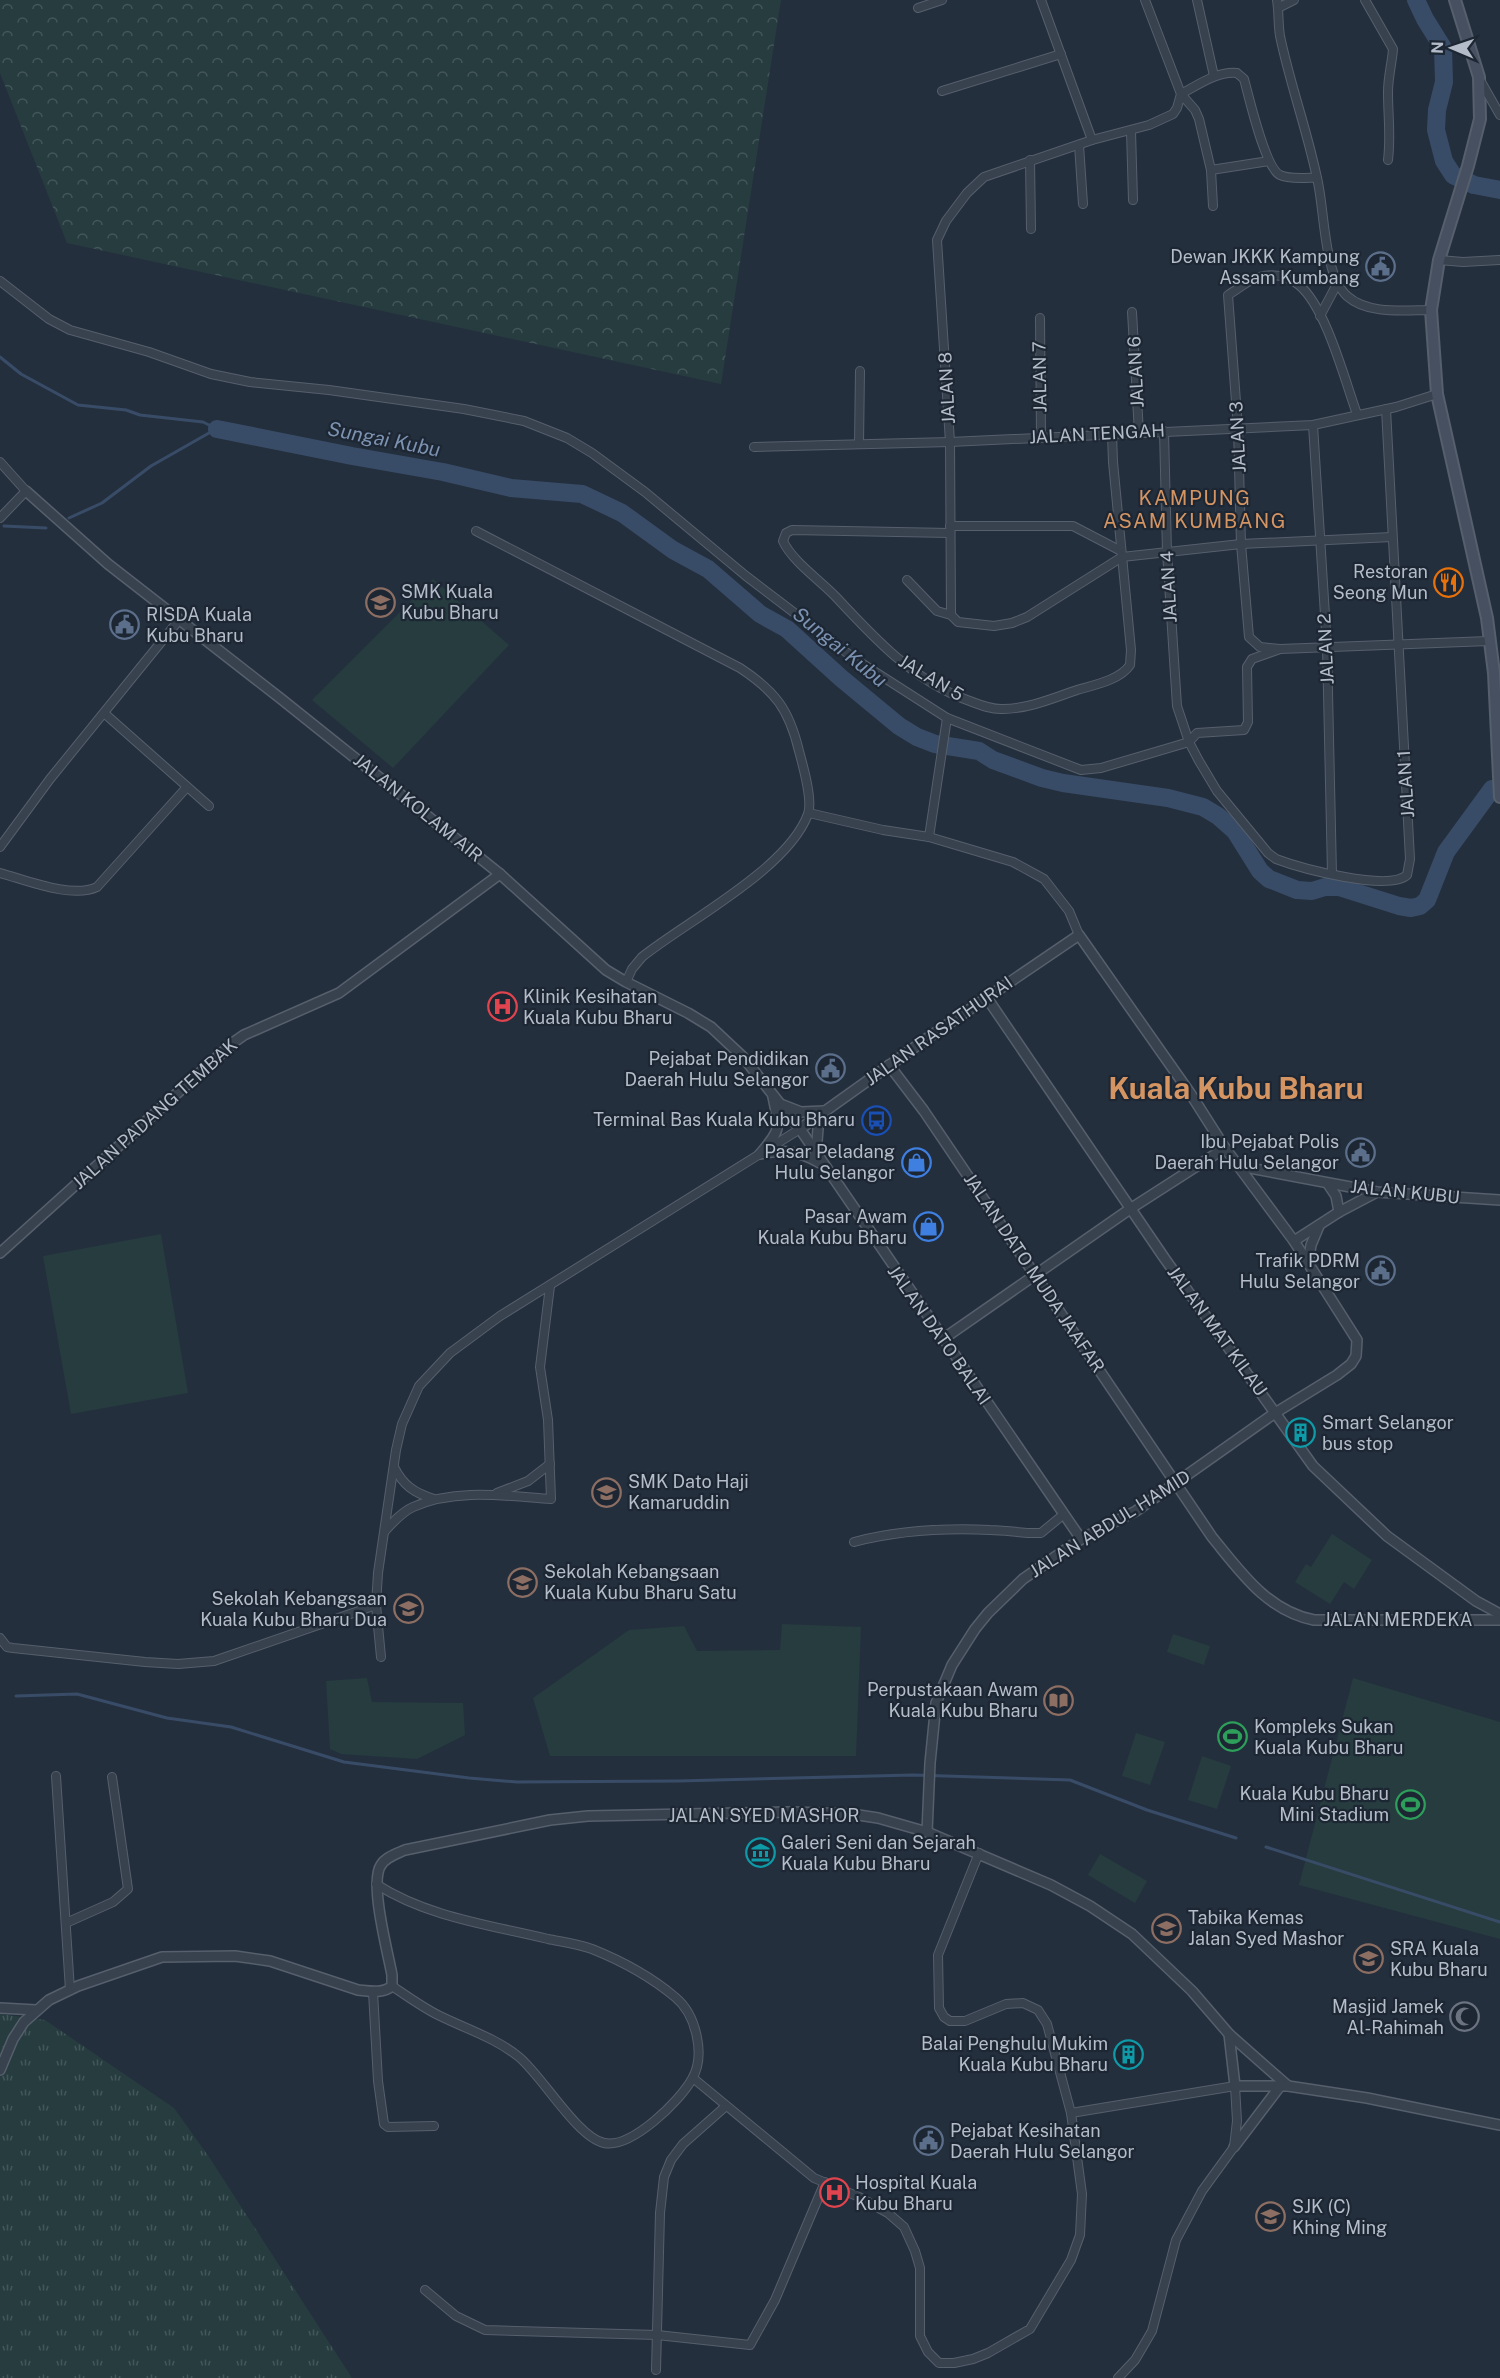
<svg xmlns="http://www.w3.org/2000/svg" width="1500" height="2378" viewBox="0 0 1500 2378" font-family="'Public Sans',sans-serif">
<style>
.grass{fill:url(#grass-tufts)}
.forest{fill:url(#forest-crowns)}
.park{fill:#263c3f}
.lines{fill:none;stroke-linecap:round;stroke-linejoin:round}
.stream{stroke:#394c67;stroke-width:3}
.river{stroke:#394c67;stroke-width:18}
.minor-casing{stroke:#565f6c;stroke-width:10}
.tertiary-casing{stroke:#565f6c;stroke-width:12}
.secondary-casing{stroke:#565f6c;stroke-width:14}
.minor{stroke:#38414e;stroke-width:8}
.tertiary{stroke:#38414e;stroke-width:9}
.secondary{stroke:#465061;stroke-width:10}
.labels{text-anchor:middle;stroke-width:4.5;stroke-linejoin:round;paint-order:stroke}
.poi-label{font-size:18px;fill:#b4bcc9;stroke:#1d2633;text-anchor:end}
.street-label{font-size:18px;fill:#b4bcc9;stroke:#1d2633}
.water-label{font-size:20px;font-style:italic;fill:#7c92b1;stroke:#1d2633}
.neighbourhood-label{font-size:20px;letter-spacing:1.5px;fill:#d59563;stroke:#1d2633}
.town-label{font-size:30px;font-weight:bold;fill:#d59563;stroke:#1d2633}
</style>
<defs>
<pattern id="grass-tufts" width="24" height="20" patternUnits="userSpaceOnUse" patternTransform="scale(1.5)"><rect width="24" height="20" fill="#263c3f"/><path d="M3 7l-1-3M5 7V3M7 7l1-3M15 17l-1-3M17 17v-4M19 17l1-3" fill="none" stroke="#435659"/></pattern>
<pattern id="forest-crowns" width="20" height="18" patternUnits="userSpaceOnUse" patternTransform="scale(1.5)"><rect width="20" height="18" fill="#263c3f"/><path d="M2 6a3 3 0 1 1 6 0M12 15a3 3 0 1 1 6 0" fill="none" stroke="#435659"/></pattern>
</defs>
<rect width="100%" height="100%" fill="#242f3e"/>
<polygon class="grass" points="0,2014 45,2020 174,2108 209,2157 352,2378 0,2378"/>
<polygon class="forest" points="0,0 781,0 721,384 67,243 0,73"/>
<g class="park">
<polygon points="433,579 509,645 393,768 312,700"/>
<polygon points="161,1234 188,1393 71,1414 43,1256"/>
<polygon points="1332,1534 1372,1560 1354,1589 1344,1582 1330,1604 1295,1582 1306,1564 1311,1567"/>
<polygon points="782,1624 861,1627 856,1756 550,1756 533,1698 629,1630 684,1626 697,1651 780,1650"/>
<polygon points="1173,1634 1210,1646 1204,1665 1167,1652"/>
<polygon points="367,1678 372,1702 463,1703 465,1735 417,1759 341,1754 330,1749 326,1681"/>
<polygon points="1353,1678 1500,1722 1500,1939 1299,1885"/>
<polygon points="1136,1733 1165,1742 1150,1785 1122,1776"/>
<polygon points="1202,1756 1231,1766 1217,1809 1188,1800"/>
<polygon points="1100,1854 1147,1881 1135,1903 1088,1875"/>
</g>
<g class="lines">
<g class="stream">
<polyline points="0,357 21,374 78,405 126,410 140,415 203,422 217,429"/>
<polyline points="69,518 102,503 151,466 216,429"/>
<polyline points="4,526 46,528"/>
<polyline points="16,1696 77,1694 167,1718 231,1727 344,1762 469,1778 517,1782 678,1781 913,1775 1070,1780 1147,1810 1236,1838"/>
<polyline points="1266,1847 1500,1922"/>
</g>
<g class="river">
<polyline points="1416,0 1425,19 1443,48 1444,82 1437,110 1436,130 1444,161 1453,175 1474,185 1500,190"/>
<polyline points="217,429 352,456 443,472 511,488 582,494 622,513 673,550 708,569 760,614 787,629 841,678 899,726 917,737 935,744 979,751 993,760 1042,778 1063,783 1168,798 1203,807 1218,816 1235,831 1260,871 1269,879 1297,890 1312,891 1325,887 1339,887 1399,906 1411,908 1420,906 1427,900 1446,852 1492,789"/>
</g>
<defs>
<g id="minor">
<polyline points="1041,0 1092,140"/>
<polyline points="1145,0 1181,94 1195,110 1199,119 1211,170 1213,206"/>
<polyline points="1197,0 1214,76"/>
<path d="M1277,0C1279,12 1278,24 1280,36C1290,84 1307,130 1317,178C1325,210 1323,274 1347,296C1368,315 1405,310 1431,310"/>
<path d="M1365,0L1393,49C1392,63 1388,77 1388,92C1388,117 1391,135 1388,160"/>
<polyline points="918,8 942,0"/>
<polyline points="1278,8 1294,0"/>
<polyline points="1480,80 1500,115"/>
<polyline points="942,91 1061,54"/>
<polyline points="1131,131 1133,200"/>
<polyline points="1079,145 1083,204"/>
<polyline points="1030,160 1031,229"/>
<polyline points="1211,170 1269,161"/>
<polyline points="1439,260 1463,262 1499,260"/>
<polyline points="0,281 49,319 70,330 149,352 211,374 250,382 329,390 464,409 524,421 567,438 592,453 645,492 746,576 855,659 947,718 1081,770 1101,768 1189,742 1197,733 1244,730 1248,722 1247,667 1252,659 1280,649"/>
<polyline points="1132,312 1139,433"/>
<polyline points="1320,316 1337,284"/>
<polyline points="1040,318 1041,436"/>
<path d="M1357,414C1345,381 1326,307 1299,285C1289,277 1276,274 1264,276C1250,278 1240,288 1228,295L1238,428L1241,544L1249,637L1260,647L1280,649L1489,641"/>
<polyline points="1313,425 1327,647 1332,874"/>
<path d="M1164,431L1167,552L1177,706L1189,742L1199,761L1217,791L1268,853L1276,859C1300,868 1388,892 1407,875L1410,859L1386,409"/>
<polyline points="859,444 860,371"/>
<polyline points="754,447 950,442 1313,425 1396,407 1437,394"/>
<polyline points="0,462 26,491 0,518"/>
<polyline points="950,526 1073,526 1121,551"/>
<path d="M476,531L740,668C775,691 789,709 799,751C803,766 813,800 808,814C788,869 687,921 642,957L632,969L626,982"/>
<path d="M950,533L792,530L786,533L783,541C792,561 821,581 836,597C875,639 913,680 967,700C978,704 991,710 1003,709C1028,709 1054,698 1077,690C1094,685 1120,680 1130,665L1131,650L1113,462L1112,434"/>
<polyline points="907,580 937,611 951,615 958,622 994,626 1012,623 1027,617 1122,557 1241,544 1392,537"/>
<path d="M951,615L950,442L937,240L946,221L967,193L984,177L1092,140L1149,125L1173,114L1177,108L1181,94C1198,85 1217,71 1237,73L1244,79C1249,97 1265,168 1280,175C1290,180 1306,177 1317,178"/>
<polyline points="104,713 209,806"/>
<polyline points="809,813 883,830 929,837 1013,862 1044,879 1069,911 1079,935"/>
<polyline points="929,837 947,718"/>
<polyline points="0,847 50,779 179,620"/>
<path d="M0,873C26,880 72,899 97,887L187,787"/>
<path d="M394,1467C403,1485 414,1493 434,1499"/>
<polyline points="497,1493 528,1481 550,1464"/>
<path d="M385,1531C393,1522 402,1512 413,1507C455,1488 507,1496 551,1499L548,1420L540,1367L550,1286"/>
<path d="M854,1542C896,1531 946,1528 990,1530C1007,1530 1024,1534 1041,1533L1064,1514"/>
<polyline points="0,1638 7,1647 13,1648 145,1662 178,1664 214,1661 376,1605"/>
<polyline points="381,1657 376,1605 378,1573 396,1450 402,1424 419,1386 450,1353 500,1316 800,1129"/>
<polyline points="56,1776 70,1990"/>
<path d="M376,1884C427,1917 490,1925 548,1939C563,1942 578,1944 592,1949C622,1961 650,1976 675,1997C696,2014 706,2055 692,2079C680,2101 631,2149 604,2143C577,2137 543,2077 519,2057C496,2038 464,2028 438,2015C422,2007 407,1996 392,1986"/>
<polyline points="66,1923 113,1902 128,1889 112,1777"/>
<polyline points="373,1992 378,2081 384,2124 388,2127 434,2126"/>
<polyline points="693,2078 814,2178 859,2197 888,2213 904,2227 915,2251 920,2268 920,2336 928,2352 939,2363 954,2363 973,2359 988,2353 1030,2329 1071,2260 1080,2235 1082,2194 1071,2113 1047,2024 1038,2010 1023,2003 1006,2004 965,2021 950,2021 944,2017 939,2008 938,1955 979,1853"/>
<polyline points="1071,2113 1235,2086 1237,2121 1234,2147 1202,2191 1176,2240 1152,2331 1135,2360 1118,2378"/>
<polyline points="425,2290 456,2316 485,2330 657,2335 750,2345 775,2300 825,2182"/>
<polyline points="656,2370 660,2213 664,2177 671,2160 683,2144 726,2106"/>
</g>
<g id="tertiary">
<polyline points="26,491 108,564 280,698 500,874 606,970 626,982 688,1013 711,1027 743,1057 800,1129 1081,1539"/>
<polyline points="987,998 1165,1259 1313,1466 1387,1536 1476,1601 1500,1614"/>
<path d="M889,1065L924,1111L1212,1537C1240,1571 1267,1611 1314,1620H1500"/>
<polyline points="783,1105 801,1112 824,1111"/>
<polyline points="800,1129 929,1037 1079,935 1190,1093 1225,1148 1294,1241 1357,1340 1356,1356 1351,1364 1337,1375 1275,1413 1136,1511 1081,1539 1023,1579 988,1613 975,1629 952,1665 936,1703 930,1763 927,1832"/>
<path d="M760,1154C781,1129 780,1130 773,1097"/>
<path d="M760,1154C784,1149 799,1151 820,1163"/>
<polyline points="816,1154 819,1116"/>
<polyline points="1239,1166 1377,1192 1500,1200"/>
<polyline points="1328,1184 1336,1196 1339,1212"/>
<polyline points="1294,1241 1339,1212 1377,1192"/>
<polyline points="0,1253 234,1042 244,1035 339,993 500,874"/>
<polyline points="1308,1263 1311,1245 1319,1226"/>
<polyline points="943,1339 1130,1209 1225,1148"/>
<polyline points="0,2008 36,2010"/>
<polyline points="1229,2034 1288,2086"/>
<path d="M0,2070L13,2039L24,2022L49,2000L78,1986L162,1957L235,1956L270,1961L358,1990C369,1991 383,1994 392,1986V1975C388,1953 369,1882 381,1865C386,1857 396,1854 405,1850L550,1820L588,1816L792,1812L852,1814L878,1818L927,1832L1051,1885L1090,1906L1132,1934L1192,1991L1229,2034L1235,2086H1288L1367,2098L1500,2125"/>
<polyline points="1234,2147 1281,2085"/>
</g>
<polyline id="secondary" points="1455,0 1479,77 1480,119 1468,166 1439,260 1431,310 1437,394 1487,618 1494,673 1500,797"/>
</defs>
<use href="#minor" class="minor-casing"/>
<use href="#tertiary" class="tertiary-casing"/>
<use href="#secondary" class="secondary-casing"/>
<use href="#minor" class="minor"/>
<use href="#tertiary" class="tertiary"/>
<use href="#secondary" class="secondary"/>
</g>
<defs>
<symbol id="civic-ring" viewBox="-11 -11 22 22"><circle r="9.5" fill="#1d2633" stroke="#5c6f8a" stroke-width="1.5"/><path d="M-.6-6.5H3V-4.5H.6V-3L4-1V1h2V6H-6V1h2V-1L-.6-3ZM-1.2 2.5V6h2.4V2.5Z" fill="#5c6f8a"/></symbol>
<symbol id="restaurant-ring" viewBox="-11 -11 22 22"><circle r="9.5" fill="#1d2633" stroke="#e8710a" stroke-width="1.5"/><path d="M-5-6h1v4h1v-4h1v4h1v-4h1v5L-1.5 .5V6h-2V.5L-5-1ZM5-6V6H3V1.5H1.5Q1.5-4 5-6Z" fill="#e8710a"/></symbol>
<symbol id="school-ring" viewBox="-11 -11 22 22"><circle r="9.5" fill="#1d2633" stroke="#8d6e63" stroke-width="1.5"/><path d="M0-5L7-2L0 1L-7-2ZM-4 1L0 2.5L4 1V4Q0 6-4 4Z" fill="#8d6e63"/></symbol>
<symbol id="hospital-ring" viewBox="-11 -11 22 22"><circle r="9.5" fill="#1d2633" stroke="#e0444e" stroke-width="1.5"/><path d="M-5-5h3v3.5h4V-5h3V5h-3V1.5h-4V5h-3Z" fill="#e0444e"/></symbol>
<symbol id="bus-ring" viewBox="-11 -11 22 22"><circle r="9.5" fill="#1d2633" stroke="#1a4fb4" stroke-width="1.5"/><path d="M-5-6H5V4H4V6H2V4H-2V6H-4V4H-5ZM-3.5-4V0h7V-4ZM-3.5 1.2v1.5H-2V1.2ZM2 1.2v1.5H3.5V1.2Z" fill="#1a4fb4"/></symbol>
<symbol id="shop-ring" viewBox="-11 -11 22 22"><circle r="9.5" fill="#1d2633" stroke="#3f7fe0" stroke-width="1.5"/><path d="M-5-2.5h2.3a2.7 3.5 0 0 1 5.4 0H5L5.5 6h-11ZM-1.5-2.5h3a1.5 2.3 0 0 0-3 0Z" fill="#3f7fe0"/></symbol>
<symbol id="building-ring" viewBox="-11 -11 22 22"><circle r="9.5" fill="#1d2633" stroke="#0f9aa8" stroke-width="1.5"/><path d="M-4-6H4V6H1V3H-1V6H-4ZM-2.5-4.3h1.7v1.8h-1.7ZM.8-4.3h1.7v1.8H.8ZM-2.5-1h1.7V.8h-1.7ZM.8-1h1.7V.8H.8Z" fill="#0f9aa8"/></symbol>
<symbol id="library-ring" viewBox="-11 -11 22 22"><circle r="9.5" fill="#1d2633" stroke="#8d6e63" stroke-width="1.5"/><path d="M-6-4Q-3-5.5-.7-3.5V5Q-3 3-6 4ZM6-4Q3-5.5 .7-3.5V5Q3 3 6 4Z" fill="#8d6e63"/></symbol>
<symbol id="stadium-ring" viewBox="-11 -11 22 22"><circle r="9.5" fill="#1d2633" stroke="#2e9e5b" stroke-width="1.5"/><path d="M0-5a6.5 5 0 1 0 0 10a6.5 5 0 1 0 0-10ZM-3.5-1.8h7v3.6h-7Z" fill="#2e9e5b"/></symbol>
<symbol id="museum-ring" viewBox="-11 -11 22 22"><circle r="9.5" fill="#1d2633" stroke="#0f9aa8" stroke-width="1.5"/><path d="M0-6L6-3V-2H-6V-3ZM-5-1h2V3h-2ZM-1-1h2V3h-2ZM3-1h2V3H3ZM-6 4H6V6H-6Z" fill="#0f9aa8"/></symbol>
<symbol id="mosque-ring" viewBox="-11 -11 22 22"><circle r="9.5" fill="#1d2633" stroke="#6b7280" stroke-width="1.5"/><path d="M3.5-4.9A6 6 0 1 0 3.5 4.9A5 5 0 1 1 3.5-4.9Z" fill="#6b7280"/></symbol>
</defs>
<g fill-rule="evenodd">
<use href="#civic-ring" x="1364" y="250" width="33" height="33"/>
<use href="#restaurant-ring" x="1432" y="566" width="33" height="33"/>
<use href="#school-ring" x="364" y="586" width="33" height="33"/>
<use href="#civic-ring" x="108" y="608" width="33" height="33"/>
<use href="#hospital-ring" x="486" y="990" width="33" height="33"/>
<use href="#civic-ring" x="814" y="1052" width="33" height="33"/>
<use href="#bus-ring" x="860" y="1104" width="33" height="33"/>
<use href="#civic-ring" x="1344" y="1136" width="33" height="33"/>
<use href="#shop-ring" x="900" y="1146" width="33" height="33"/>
<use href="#shop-ring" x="912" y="1210" width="33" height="33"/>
<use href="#civic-ring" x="1364" y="1254" width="33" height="33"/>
<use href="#building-ring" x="1284" y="1416" width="33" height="33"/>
<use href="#school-ring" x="590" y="1476" width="33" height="33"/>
<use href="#school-ring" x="506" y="1566" width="33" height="33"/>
<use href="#school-ring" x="392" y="1592" width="33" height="33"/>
<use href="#library-ring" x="1042" y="1684" width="33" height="33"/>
<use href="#stadium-ring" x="1216" y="1720" width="33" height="33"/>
<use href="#stadium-ring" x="1394" y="1788" width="33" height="33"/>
<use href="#museum-ring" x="744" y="1836" width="33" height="33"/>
<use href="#school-ring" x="1150" y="1912" width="33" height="33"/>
<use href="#school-ring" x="1352" y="1942" width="33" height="33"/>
<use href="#mosque-ring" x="1448" y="2000" width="33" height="33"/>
<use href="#building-ring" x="1112" y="2038" width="33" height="33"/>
<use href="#civic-ring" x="912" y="2124" width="33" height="33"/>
<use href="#hospital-ring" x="818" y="2176" width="33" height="33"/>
<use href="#school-ring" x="1254" y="2200" width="33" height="33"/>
</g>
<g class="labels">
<g class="poi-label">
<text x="1360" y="263">Dewan JKKK Kampung<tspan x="1360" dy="21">Assam Kumbang</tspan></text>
<text x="1428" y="578">Restoran<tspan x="1428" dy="21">Seong Mun</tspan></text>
<text x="401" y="598" text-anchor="start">SMK Kuala<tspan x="401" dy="21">Kubu Bharu</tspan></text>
<text x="146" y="621" text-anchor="start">RISDA Kuala<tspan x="146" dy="21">Kubu Bharu</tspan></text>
<text x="523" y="1003" text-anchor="start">Klinik Kesihatan<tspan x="523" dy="21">Kuala Kubu Bharu</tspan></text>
<text x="809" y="1065">Pejabat Pendidikan<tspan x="809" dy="21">Daerah Hulu Selangor</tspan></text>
<text x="855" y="1126">Terminal Bas Kuala Kubu Bharu</text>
<text x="1339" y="1148">Ibu Pejabat Polis<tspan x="1339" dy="21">Daerah Hulu Selangor</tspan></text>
<text x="895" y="1158">Pasar Peladang<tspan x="895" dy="21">Hulu Selangor</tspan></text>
<text x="907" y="1223">Pasar Awam<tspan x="907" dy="21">Kuala Kubu Bharu</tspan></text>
<text x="1360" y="1267">Trafik PDRM<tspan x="1360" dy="21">Hulu Selangor</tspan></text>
<text x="1322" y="1429" text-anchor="start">Smart Selangor<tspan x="1322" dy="21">bus stop</tspan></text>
<text x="628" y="1488" text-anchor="start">SMK Dato Haji<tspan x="628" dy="21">Kamaruddin</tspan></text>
<text x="544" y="1578" text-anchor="start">Sekolah Kebangsaan<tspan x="544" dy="21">Kuala Kubu Bharu Satu</tspan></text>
<text x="387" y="1605">Sekolah Kebangsaan<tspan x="387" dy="21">Kuala Kubu Bharu Dua</tspan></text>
<text x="1038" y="1696">Perpustakaan Awam<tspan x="1038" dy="21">Kuala Kubu Bharu</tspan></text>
<text x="1254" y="1733" text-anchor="start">Kompleks Sukan<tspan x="1254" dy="21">Kuala Kubu Bharu</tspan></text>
<text x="1389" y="1800">Kuala Kubu Bharu<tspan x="1389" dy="21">Mini Stadium</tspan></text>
<text x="781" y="1849" text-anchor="start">Galeri Seni dan Sejarah<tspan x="781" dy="21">Kuala Kubu Bharu</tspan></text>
<text x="1188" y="1924" text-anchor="start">Tabika Kemas<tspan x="1188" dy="21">Jalan Syed Mashor</tspan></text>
<text x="1390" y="1955" text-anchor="start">SRA Kuala<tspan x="1390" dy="21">Kubu Bharu</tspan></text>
<text x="1444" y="2013">Masjid Jamek<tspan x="1444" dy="21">Al-Rahimah</tspan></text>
<text x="1108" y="2050">Balai Penghulu Mukim<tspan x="1108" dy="21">Kuala Kubu Bharu</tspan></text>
<text x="950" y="2137" text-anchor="start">Pejabat Kesihatan<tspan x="950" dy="21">Daerah Hulu Selangor</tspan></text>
<text x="855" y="2189" text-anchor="start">Hospital Kuala<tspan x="855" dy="21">Kubu Bharu</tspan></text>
<text x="1292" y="2213" text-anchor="start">SJK (C)<tspan x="1292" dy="21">Khing Ming</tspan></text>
</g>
<g class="street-label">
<text transform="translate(1136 372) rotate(-93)" y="6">JALAN 6</text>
<text transform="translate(1040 377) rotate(-91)" y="6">JALAN 7</text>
<text transform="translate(947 388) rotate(-93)" y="6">JALAN 8</text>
<text transform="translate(1097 434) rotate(-3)" y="6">JALAN TENGAH</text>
<text transform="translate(1238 437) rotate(-93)" y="6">JALAN 3</text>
<text transform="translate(1169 587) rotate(-93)" y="6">JALAN 4</text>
<text transform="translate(1326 649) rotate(-93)" y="6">JALAN 2</text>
<text transform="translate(931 678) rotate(31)" y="6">JALAN 5</text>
<text transform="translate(1406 784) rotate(-94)" y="6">JALAN 1</text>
<text transform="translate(418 808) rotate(39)" y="6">JALAN KOLAM AIR</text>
<text transform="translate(939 1031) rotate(-35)" y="6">JALAN RASATHURAI</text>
<text transform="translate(155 1114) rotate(-42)" y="6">JALAN PADANG TEMBAK</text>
<text transform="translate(1405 1192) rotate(6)" y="6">JALAN KUBU</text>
<text transform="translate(1034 1273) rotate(56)" y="6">JALAN DATO MUDA JAAFAR</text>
<text transform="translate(1217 1331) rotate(54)" y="6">JALAN MAT KILAU</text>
<text transform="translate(939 1335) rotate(55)" y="6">JALAN DATO BALAI</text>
<text transform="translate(1110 1524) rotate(-32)" y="6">JALAN ABDUL HAMID</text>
<text x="1398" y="1626">JALAN MERDEKA</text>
<text x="764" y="1822">JALAN SYED MASHOR</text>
</g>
<g class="water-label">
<text transform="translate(384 439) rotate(11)" y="7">Sungai Kubu</text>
<text transform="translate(840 647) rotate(39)" y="7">Sungai Kubu</text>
</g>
<g class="neighbourhood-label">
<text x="1195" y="505">KAMPUNG<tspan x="1195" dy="23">ASAM KUMBANG</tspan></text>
</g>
<g class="town-label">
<text x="1236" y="1099">Kuala Kubu Bharu</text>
</g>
</g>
<g transform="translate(1452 48) rotate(272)" stroke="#1d2633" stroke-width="4.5" paint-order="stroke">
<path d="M0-4.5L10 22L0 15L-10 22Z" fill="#b4bcc9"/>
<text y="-9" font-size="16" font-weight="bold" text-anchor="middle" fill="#b4bcc9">N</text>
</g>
</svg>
